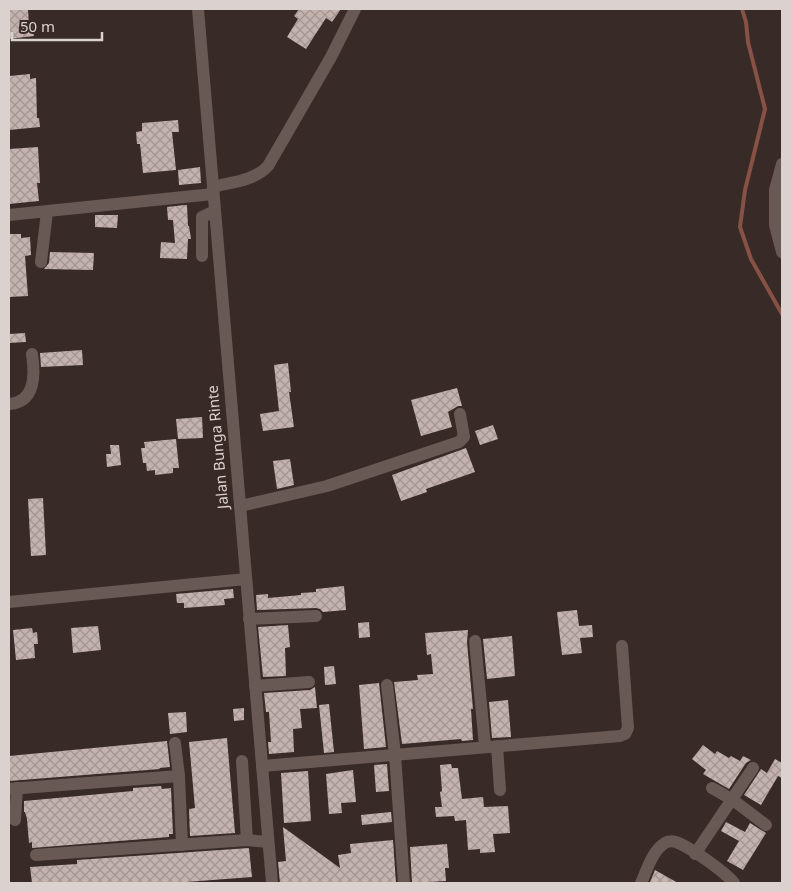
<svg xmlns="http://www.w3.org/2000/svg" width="791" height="892" viewBox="0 0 791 892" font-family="'Noto Sans',sans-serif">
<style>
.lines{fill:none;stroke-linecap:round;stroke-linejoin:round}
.stream{stroke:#875245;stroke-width:4}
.building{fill:url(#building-cross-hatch)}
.minor{stroke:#685955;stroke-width:12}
.labels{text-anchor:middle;stroke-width:5;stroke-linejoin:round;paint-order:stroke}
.street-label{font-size:15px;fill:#dbd2d0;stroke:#372a27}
</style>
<defs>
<pattern id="building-cross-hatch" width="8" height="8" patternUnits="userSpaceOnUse" patternTransform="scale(1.25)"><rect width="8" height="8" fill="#c3b2ae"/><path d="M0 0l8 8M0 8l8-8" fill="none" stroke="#a39592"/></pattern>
</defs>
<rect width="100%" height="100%" fill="#372a27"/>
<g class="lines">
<polyline class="stream" points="742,9 746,22 748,42 765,109 745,190 740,227 751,259 782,314"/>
</g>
<g class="building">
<polygon points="9,9 28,9 29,25 32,24 34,36 9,39"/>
<polygon points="299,9 341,9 332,22 326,18 306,49 287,37 298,19 294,16"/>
<polygon points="30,74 30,79 36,78 37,118 39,118 40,127 9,130 9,76"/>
<polygon points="178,120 179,132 172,132 176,170 143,173 140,144 137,144 136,132 142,131 142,123"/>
<polygon points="38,147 40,183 37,183 39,201 9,204 9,149"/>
<polygon points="200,167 201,183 179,185 178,170"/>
<polygon points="185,205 187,205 188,226 189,226 191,239 188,239 187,259 160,258 161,242 175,243 173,220 168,220 167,207"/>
<polygon points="95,215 118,215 117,228 95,227"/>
<polygon points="9,234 21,234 21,238 30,237 31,255 25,256 28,296 9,297"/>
<polygon points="50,252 94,253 93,270 44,269 49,263"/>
<polygon points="25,333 26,342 9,343 9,334"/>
<polygon points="82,350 83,365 41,367 40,353"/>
<polygon points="288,363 291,392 289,392 294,427 263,431 260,414 279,411 274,365"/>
<polygon points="457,388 462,406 458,406 448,412 452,427 421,436 411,400"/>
<polygon points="202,417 203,438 178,439 176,419"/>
<polygon points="493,425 498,439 480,445 475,431"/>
<polygon points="176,439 179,468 173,468 173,473 155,475 155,470 147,471 146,463 143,463 141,448 145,448 144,442"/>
<polygon points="110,445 119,445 121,465 107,467 106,454 111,454"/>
<polygon points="466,448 475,472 426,489 427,492 401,501 392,475"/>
<polygon points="290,459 294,485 277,489 273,461"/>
<polygon points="43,498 46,555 31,556 28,499"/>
<polygon points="344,586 346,610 323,612 320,609 316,608 257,610 256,595 268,594 268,598 301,595 301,593 316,592 316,589"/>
<polygon points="233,589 234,598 224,599 225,605 184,608 184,603 177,603 176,594"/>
<polygon points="577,610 579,626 592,625 593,637 580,638 582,653 562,655 557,612"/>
<polygon points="369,622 370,637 359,638 358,623"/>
<polygon points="288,625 290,647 285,648 286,676 263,677 258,627"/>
<polygon points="98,626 101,650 73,653 71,628"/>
<polygon points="32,628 33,633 37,632 38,644 34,644 35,658 16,660 13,630"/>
<polygon points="468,630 467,642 473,709 471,709 473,740 462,741 461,739 402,744 394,682 418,680 417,675 433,674 431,654 427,655 425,633"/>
<polygon points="512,636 515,676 487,679 483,639"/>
<polygon points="334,666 336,684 325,685 324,667"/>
<polygon points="379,683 386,747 364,749 359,685"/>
<polygon points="315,687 317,708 300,709 302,728 293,729 294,752 269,754 268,742 271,742 269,712 266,712 264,693 310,690"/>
<polygon points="508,700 511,737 492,738 489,702"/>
<polygon points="329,704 334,752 324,753 319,705"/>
<polygon points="244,708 244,720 234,721 233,709"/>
<polygon points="186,712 187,732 170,734 168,713"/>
<polygon points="227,738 235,833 190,836 189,809 195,808 189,742"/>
<polygon points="167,741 170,767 159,768 160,769 9,781 9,756"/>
<polygon points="703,745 715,754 717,751 729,758 731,756 740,761 743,756 751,760 746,763 729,789 703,774 706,770 692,759"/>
<polygon points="775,759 782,763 782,778 778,776 761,805 744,795 761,769 767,773"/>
<polygon points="387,764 389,791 376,792 374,765"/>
<polygon points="451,764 452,768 458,768 462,799 483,797 484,807 508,806 510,833 493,834 495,852 480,853 480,849 468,850 466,820 455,821 454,816 436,817 435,807 442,807 440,792 442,791 440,765"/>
<polygon points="353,770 356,802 341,803 342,813 329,814 326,774"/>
<polygon points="308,771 311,821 284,823 281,773"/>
<polygon points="161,786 162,789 171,788 173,834 169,834 169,837 32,848 32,842 29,843 27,819 25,812 24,812 24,801 133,791 133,788"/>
<polygon points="391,812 392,822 362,825 361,815"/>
<polygon points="726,822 745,832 750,823 766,833 743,870 727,861 739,841 721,831"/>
<polygon points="283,827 340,868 338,855 351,853 350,844 393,840 396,883 280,883 278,862 286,861"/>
<polygon points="447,844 449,868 445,868 446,881 412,883 410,847"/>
<polygon points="249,848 252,877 173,883 32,883 30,867 77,864 77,860"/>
<polygon points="655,870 678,883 652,883 650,882"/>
</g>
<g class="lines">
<g class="minor">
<polyline points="198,9 272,883"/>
<polyline points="782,164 775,190 775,225 782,252"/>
<path d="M213,187C232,182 254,181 268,166L331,57L355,9"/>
<polyline points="9,215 213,194"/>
<polyline points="202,256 202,217 215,211"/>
<polyline points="41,262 47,212"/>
<path d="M9,404C36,402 35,374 32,354"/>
<polyline points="240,506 327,486 459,442 464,437 460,414"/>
<polyline points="9,602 246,579"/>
<polyline points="249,619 316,616"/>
<polyline points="475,641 485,746"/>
<polyline points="387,685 395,755 404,883"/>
<polyline points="255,686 309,682"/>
<polyline points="175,743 179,776 182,845"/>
<polyline points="497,746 500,790"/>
<polyline points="242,761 247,840"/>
<polyline points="262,766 620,736 625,734 628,728 622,646"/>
<polyline points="712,788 733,800 766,825"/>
<polyline points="9,789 179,776"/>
<polyline points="15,820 17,788"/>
<polyline points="695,854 753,768"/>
<polyline points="36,855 247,840 268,842"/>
<path d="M641,883C647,870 652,851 665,843C668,841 672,841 676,842C690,847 725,872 734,883"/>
</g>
</g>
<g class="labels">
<g class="street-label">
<text transform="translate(218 447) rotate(-95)" y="5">Jalan Bunga Rinte</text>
</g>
</g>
<rect width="791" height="892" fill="none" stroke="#dbd2d0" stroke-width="20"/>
<path d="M12 32v8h90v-8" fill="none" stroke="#dbd2d0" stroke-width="2.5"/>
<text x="20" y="32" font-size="15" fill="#dbd2d0" stroke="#372a27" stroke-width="4" paint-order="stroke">50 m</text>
</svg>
